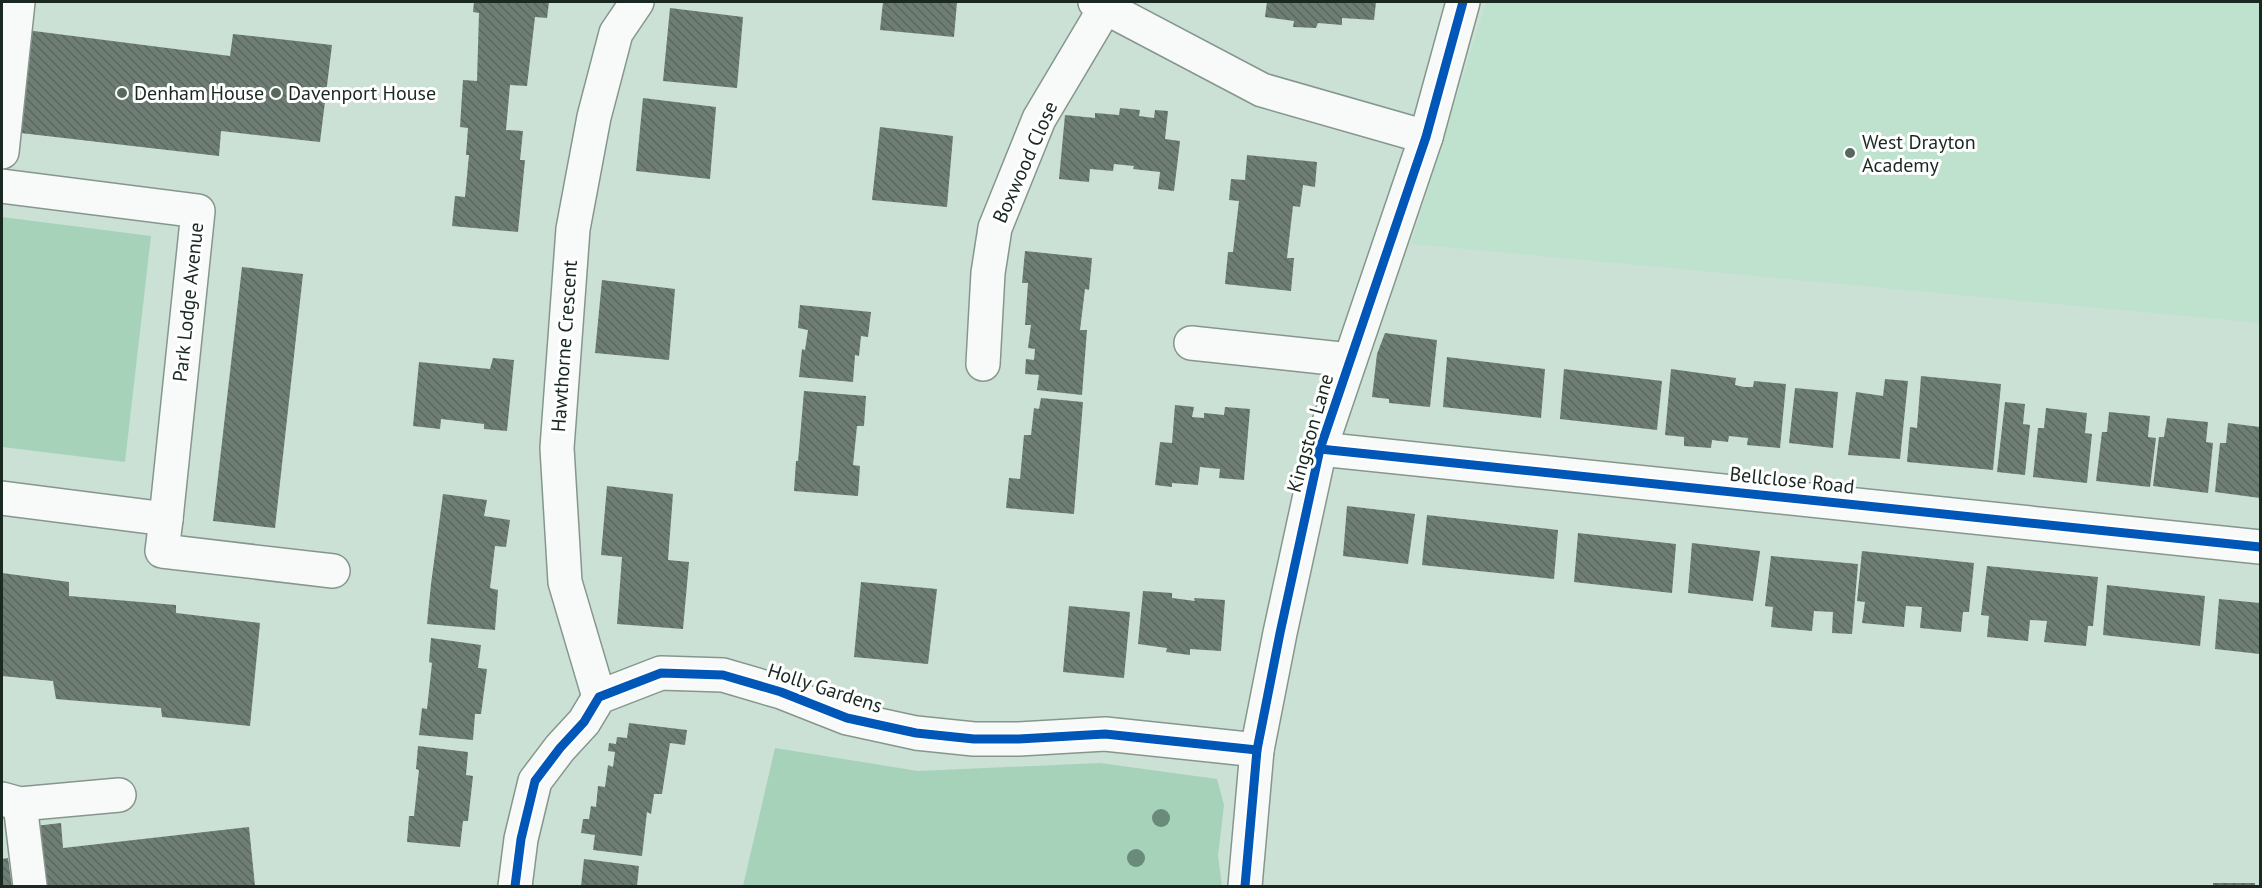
<svg xmlns="http://www.w3.org/2000/svg" width="2262" height="888" viewBox="0 0 2262 888" font-family="'PT Sans',sans-serif">
<style>
.built{fill:#bfe2ce}
.green{fill:#a6d2ba}
.building{fill:url(#building-back-hatch)}
.lines{fill:none;stroke-linecap:round;stroke-linejoin:round}
.minor-casing{stroke:#86968d;stroke-width:36}
.minor{stroke:#f7faf9;stroke-width:33}
.cycleway-casing{stroke:#fff;stroke-width:13}
.cycleway{stroke:#0057b8;stroke-width:9}
.tree{fill:#6a8a7a}
.poi-dot{fill:#57695f;stroke:#fff;stroke-width:2}
.labels{text-anchor:middle;stroke-width:6;stroke-linejoin:round;paint-order:stroke}
.poi-label{font-size:20px;fill:#192820;stroke:#fff;text-anchor:start}
.street-label{font-size:20px;fill:#192820;stroke:#fff}
</style>
<defs>
<pattern id="building-back-hatch" width="6" height="6" patternUnits="userSpaceOnUse" patternTransform="scale(1.5)"><rect width="6" height="6" fill="#6e7e75"/><path d="M-1 5l2 2M0 0l6 6M5-1l2 2" fill="none" stroke="#5a6760"/></pattern>
</defs>
<rect width="100%" height="100%" fill="#cbe1d5"/>
<polygon class="built" points="1486,2 2260,2 2260,323 1411,244"/>
<g class="green">
<polygon points="2,217 151,236 125,462 2,447"/>
<polygon points="775,748 918,771 1100,763 1217,779 1224,805 1218,856 1222,886 743,886"/>
</g>
<g class="building">
<polygon points="474,2 549,2 547,18 535,17 527,86 510,85 506,130 523,131 520,160 525,160 518,232 452,226 455,196 465,197 469,155 466,155 468,128 460,127 463,80 477,81 479,13 473,12"/>
<polygon points="883,2 957,2 954,37 880,30"/>
<polygon points="1267,2 1376,2 1374,20 1342,18 1342,25 1318,23 1316,28 1293,27 1294,21 1265,17"/>
<polygon points="670,8 743,17 737,88 663,81"/>
<polygon points="26,30 230,56 233,34 332,45 320,142 221,131 219,156 12,132"/>
<polygon points="643,98 716,107 710,179 636,171"/>
<polygon points="1120,108 1140,110 1139,116 1154,118 1155,110 1168,111 1165,139 1180,141 1174,191 1158,189 1160,172 1133,169 1134,166 1114,164 1113,171 1090,169 1089,182 1059,179 1065,115 1095,118 1095,113 1119,115"/>
<polygon points="880,127 953,136 947,207 872,200"/>
<polygon points="1247,155 1317,162 1315,187 1303,185 1300,207 1293,206 1287,258 1294,258 1291,291 1225,284 1228,252 1233,252 1239,201 1229,200 1231,179 1245,180"/>
<polygon points="1025,251 1092,258 1089,290 1085,289 1080,330 1087,330 1082,395 1037,390 1039,375 1025,374 1026,359 1034,360 1035,349 1028,348 1031,325 1025,325 1028,283 1022,283"/>
<polygon points="242,267 303,274 275,528 213,521"/>
<polygon points="602,280 675,289 669,360 595,353"/>
<polygon points="800,305 871,312 868,337 861,336 859,356 855,355 853,382 799,377 802,349 805,350 808,330 798,328"/>
<polygon points="1385,333 1437,340 1430,407 1389,403 1389,399 1372,397 1377,354"/>
<polygon points="1447,357 1545,369 1541,418 1443,407"/>
<polygon points="493,358 514,360 507,431 484,429 484,424 441,419 440,429 413,426 419,362 490,369"/>
<polygon points="1564,369 1662,381 1657,430 1560,419"/>
<polygon points="1671,369 1736,378 1735,385 1744,387 1753,387 1754,381 1786,384 1780,448 1747,445 1748,438 1729,436 1728,442 1712,440 1711,448 1684,446 1684,437 1665,435"/>
<polygon points="1921,376 2001,384 1993,470 1907,462 1910,427 1917,428"/>
<polygon points="1885,379 1908,381 1900,459 1848,455 1856,392 1883,396"/>
<polygon points="1795,388 1838,392 1833,448 1789,443"/>
<polygon points="804,391 866,396 864,426 857,426 853,465 860,466 858,496 794,491 796,461 798,461"/>
<polygon points="1041,398 1083,402 1074,514 1006,508 1009,478 1020,479 1024,435 1031,435 1034,408 1039,409"/>
<polygon points="2005,402 2025,404 2023,424 2030,425 2025,475 1997,472"/>
<polygon points="1175,405 1194,407 1192,417 1204,418 1204,413 1224,415 1225,407 1250,409 1244,480 1219,478 1220,469 1200,467 1198,485 1172,483 1172,487 1155,485 1160,442 1172,443"/>
<polygon points="2046,408 2087,413 2085,433 2092,434 2087,483 2033,477 2038,428 2044,428"/>
<polygon points="2109,412 2150,416 2148,437 2156,438 2150,487 2096,481 2102,432 2107,432"/>
<polygon points="2167,418 2208,422 2206,442 2213,443 2208,493 2153,486 2159,437 2164,437"/>
<polygon points="2228,423 2260,427 2260,498 2215,492 2220,443 2226,443"/>
<polygon points="607,486 673,494 668,560 689,562 683,629 617,624 622,557 601,555"/>
<polygon points="443,494 487,500 484,516 510,520 506,547 495,546 490,588 498,590 495,630 427,624 431,584"/>
<polygon points="1347,506 1415,514 1408,564 1343,556"/>
<polygon points="1427,515 1558,530 1554,579 1422,565"/>
<polygon points="1578,533 1676,544 1672,593 1574,582"/>
<polygon points="1692,543 1760,551 1753,601 1688,593"/>
<polygon points="1862,551 1974,563 1969,612 1963,612 1961,632 1920,628 1922,607 1906,606 1904,627 1862,623 1865,602 1857,601"/>
<polygon points="1771,556 1858,564 1852,634 1832,633 1833,612 1814,611 1812,631 1771,627 1773,607 1765,606"/>
<polygon points="1987,566 2098,577 2093,626 2088,626 2086,646 2044,642 2047,621 2030,620 2028,641 1987,637 1989,616 1981,615"/>
<polygon points="2,573 69,582 69,596 176,605 176,613 260,623 250,726 162,717 161,708 56,699 53,681 2,676"/>
<polygon points="861,582 937,589 928,664 854,657"/>
<polygon points="2107,585 2205,596 2200,646 2103,635"/>
<polygon points="1143,591 1172,593 1172,598 1195,601 1194,598 1225,600 1221,651 1190,649 1190,655 1166,652 1167,648 1138,644"/>
<polygon points="2219,599 2260,603 2260,654 2215,649"/>
<polygon points="1069,606 1130,612 1124,678 1063,672"/>
<polygon points="431,638 481,645 478,668 487,669 481,714 475,714 473,740 419,735 422,708 427,709 432,663 429,662"/>
<polygon points="629,723 687,730 685,745 670,743 662,794 654,794 651,814 647,812 642,856 593,850 595,835 581,833 583,819 589,819 591,806 596,807 598,786 605,787 608,765 613,767 615,752 608,751 609,743 616,744 617,737 627,738"/>
<polygon points="418,746 468,752 466,775 473,776 468,821 463,821 460,847 407,842 409,816 414,816 419,770 416,769"/>
<polygon points="61,823 63,848 249,827 255,886 42,886 35,826"/>
<polygon points="8,858 12,886 2,886 2,859"/>
<polygon points="584,859 639,866 637,886 581,886"/>
<rect x="2213" y="883" width="42" height="3"/>
</g>
<g class="lines">
<defs>
<g id="minor">
<polyline points="1095,2 1262,90 1426,137"/>
<polyline points="2,152 18,2"/>
<polyline points="2,186 198,211 166,519 2,498"/>
<polyline points="1191,343 1350,360"/>
<polyline points="983,364 988,273 995,228 1039,119 1105,8"/>
<polyline points="1320,449 2260,547"/>
<polyline points="166,519 162,551 333,571"/>
<polyline points="599,697 565,582 557,448 573,229 594,117 616,33 637,2"/>
<polyline points="2,799 20,804 119,795"/>
<polyline points="20,804 30,886"/>
<polyline points="515,886 521,839 535,781 560,748 584,722 599,697 661,673 723,675 781,692 847,718 916,733 974,739 1019,739 1105,734 1257,750"/>
<polyline points="1245,886 1257,750 1280,633 1320,449 1426,137 1463,2"/>
</g>
</defs>
<use href="#minor" class="minor-casing"/>
<use href="#minor" class="minor"/>
<defs>
<g id="cycleway">
<polyline points="1320,449 2260,547"/>
<polyline points="515,886 521,839 535,781 560,748 584,722 599,697 661,673 723,675 781,692 847,718 916,733 974,739 1019,739 1105,734 1257,750"/>
<polyline points="1245,886 1257,750 1280,633 1320,449 1426,137 1463,2"/>
</g>
</defs>
<use href="#cycleway" class="cycleway-casing"/>
<use href="#cycleway" class="cycleway"/>
</g>
<g class="tree">
<circle cx="1161" cy="818" r="9"/>
<circle cx="1136" cy="858" r="9"/>
</g>
<g class="poi-dot">
<circle cx="122" cy="93" r="6"/>
<circle cx="276" cy="93" r="6"/>
<circle cx="1850" cy="153" r="6"/>
</g>
<g class="labels">
<g class="poi-label">
<text x="134" y="100">Denham House</text>
<text x="288" y="100">Davenport House</text>
<text x="1862" y="149">West Drayton<tspan x="1862" dy="23">Academy</tspan></text>
</g>
<g class="street-label">
<text transform="translate(1025 162) rotate(-66)" y="7">Boxwood Close</text>
<text transform="translate(188 302) rotate(-84)" y="7">Park Lodge Avenue</text>
<text transform="translate(564 346) rotate(-86)" y="7">Hawthorne Crescent</text>
<text transform="translate(1310 433) rotate(-74)" y="7">Kingston Lane</text>
<text transform="translate(1792 480) rotate(6)" y="7">Bellclose Road</text>
<text transform="translate(825 688) rotate(18)" y="7">Holly Gardens</text>
</g>
</g>
<rect width="2262" height="888" fill="none" stroke="#192820" stroke-width="6"/>
</svg>
